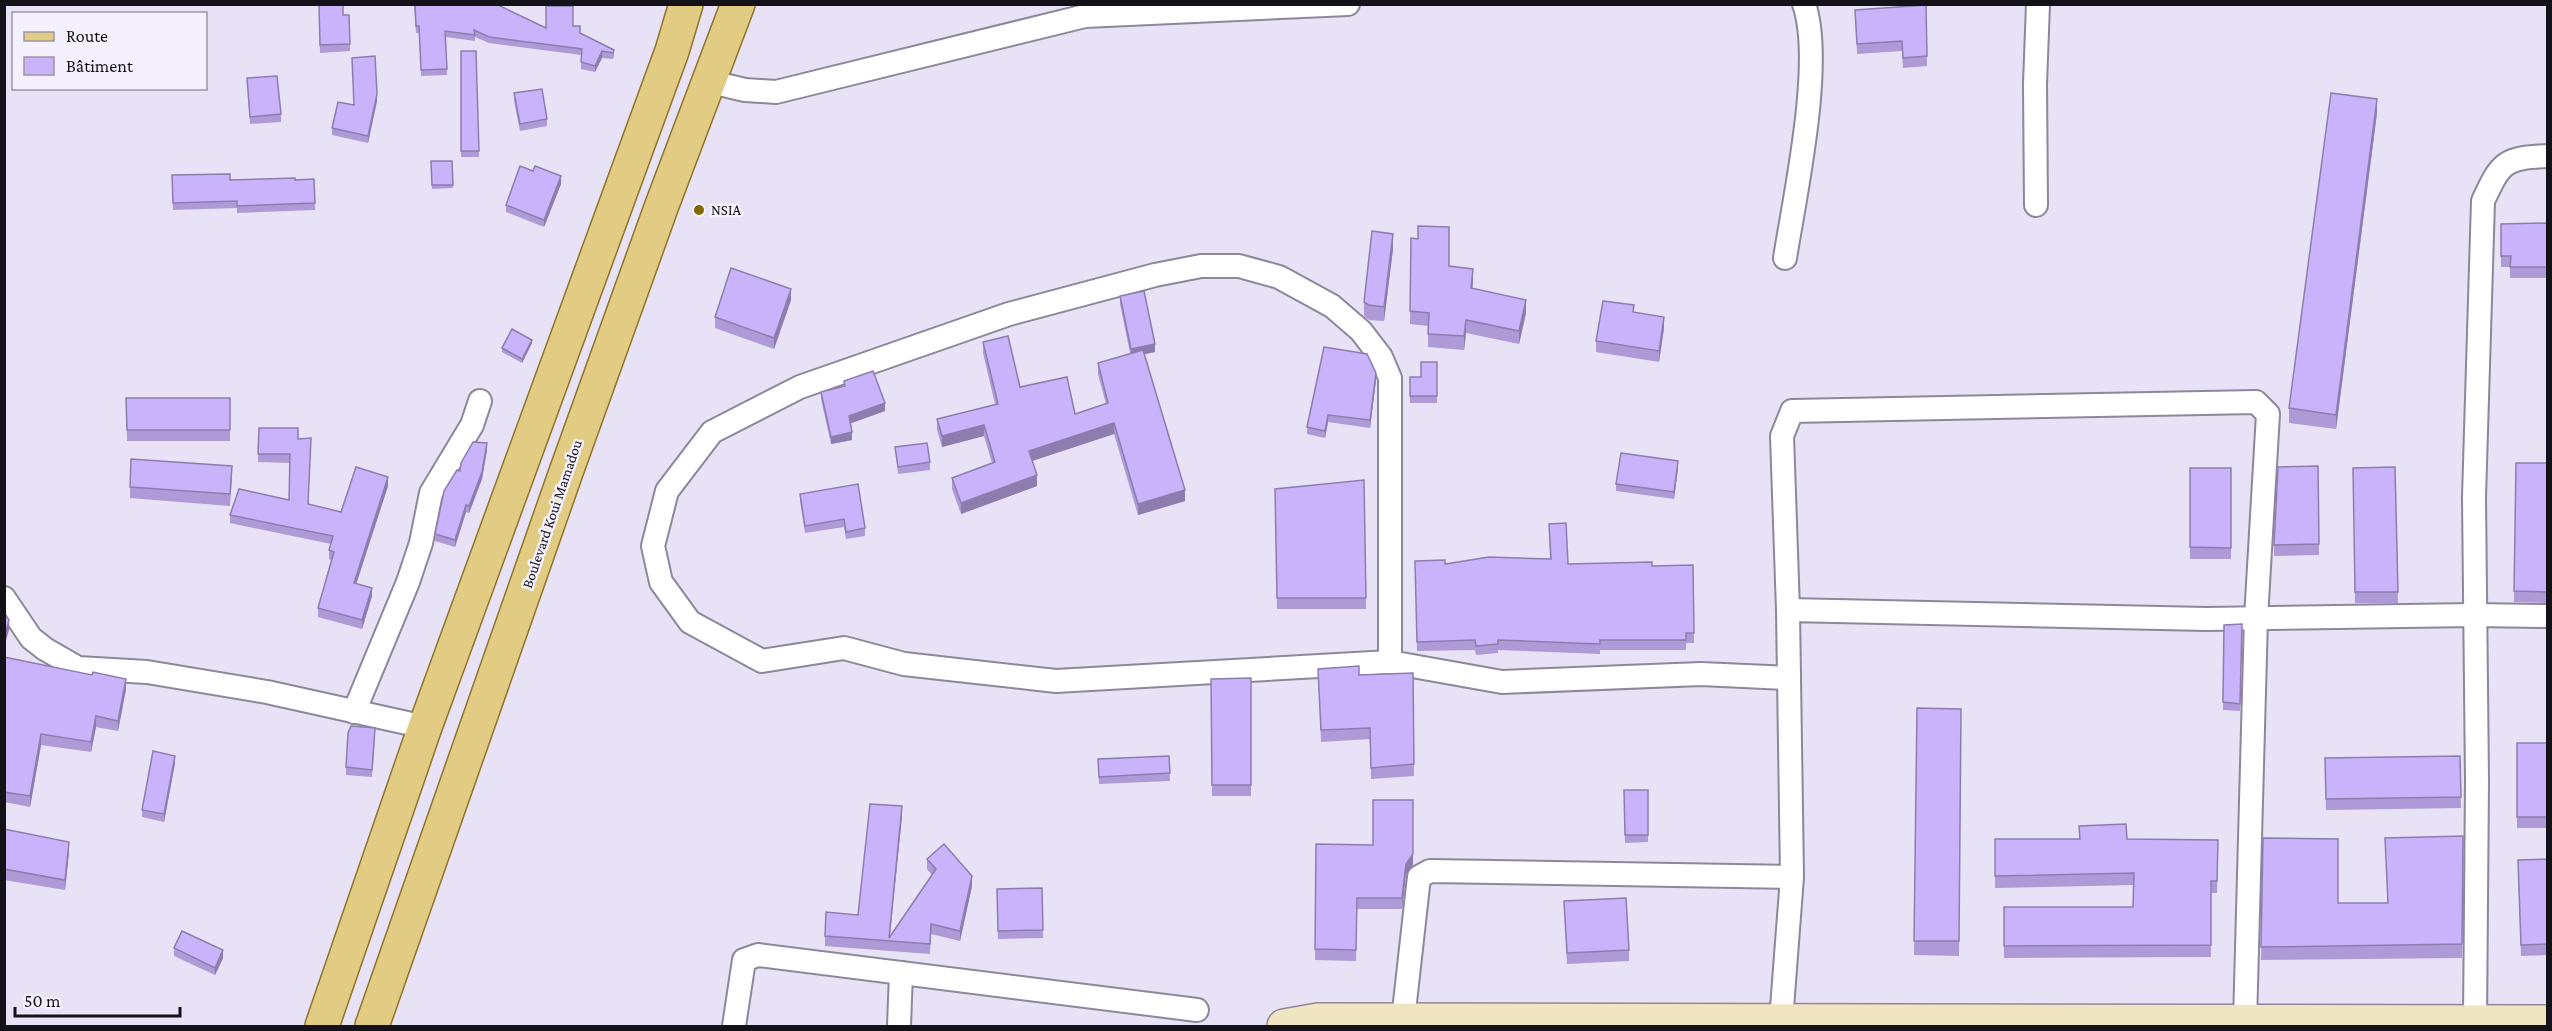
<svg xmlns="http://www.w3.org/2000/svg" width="2552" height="1031" viewBox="0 0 2552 1031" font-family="'Crimson Pro',serif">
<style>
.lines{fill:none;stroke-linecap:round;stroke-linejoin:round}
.street-casing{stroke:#8c879a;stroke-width:26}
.secondary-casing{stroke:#8c879a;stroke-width:36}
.primary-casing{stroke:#8e7429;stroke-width:36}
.street{stroke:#fff;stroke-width:22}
.secondary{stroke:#f1e5c1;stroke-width:33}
.primary{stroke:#e2cb83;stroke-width:33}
.wall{fill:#ad9ad7}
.shaded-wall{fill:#8d7daf}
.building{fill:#c9b3fa;stroke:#8d7daf;stroke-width:1.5}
.poi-dot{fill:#846801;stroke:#f4f0fd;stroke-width:2}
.labels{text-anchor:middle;stroke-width:5;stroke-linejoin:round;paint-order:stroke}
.poi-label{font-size:15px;fill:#141219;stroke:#f4f0fd;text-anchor:start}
.street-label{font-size:15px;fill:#141219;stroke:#f4f0fd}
</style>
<rect width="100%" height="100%" fill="#e7e2f6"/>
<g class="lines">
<defs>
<g id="street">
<polyline points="711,82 745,90 776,92 1085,16 1348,4"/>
<polyline points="2036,205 2035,84 2038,4"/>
<path d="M1785,258C1795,195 1824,62 1804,4"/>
<polyline points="4,598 31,638 45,649 78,668 147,672 267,692 425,727"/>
<polyline points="1788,610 1782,436 1792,411 2256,402 2268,414 2256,618 2245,1022"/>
<polyline points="1390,662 1390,378 1381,357 1361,331 1332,306 1279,277 1239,266 1201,266 1155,275 1009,314 800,387 712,432 667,491 653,546 661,582 690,622 762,661 844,648 904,664 1056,681 1390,662 1502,682 1701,674 1788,678"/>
<polyline points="354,712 408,582 421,543 431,493 472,425 480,401"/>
<polyline points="1403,1020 1419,877 1430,871 1792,877"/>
<polyline points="1781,1021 1792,877 1788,610 2206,619 2473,615 2548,616"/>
<path d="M2475,1022L2477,781L2474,497L2483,201C2501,162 2504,158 2548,156"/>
<polyline points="734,1026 744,960 758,955 1197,1010"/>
<polyline points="899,1026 901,973"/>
</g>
<polyline id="secondary" points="1284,1026 1318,1020 2548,1022"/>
<g id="primary">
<polyline points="322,1026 425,727 672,51 686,4"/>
<polyline points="372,1026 566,472 662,205 738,4"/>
</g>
</defs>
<use href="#street" class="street-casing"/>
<use href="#secondary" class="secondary-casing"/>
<use href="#primary" class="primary-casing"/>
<use href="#street" class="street"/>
<use href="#secondary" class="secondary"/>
<use href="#primary" class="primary"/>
</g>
<g class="wall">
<polygon points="319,4 343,15 350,44 350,51 320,53"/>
<polygon points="414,4 501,7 546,28 573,26 580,33 614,50 614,56 613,59 602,58 595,72 581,69 581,55 489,43 475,37 475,41 446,37 447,75 421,76 419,33 416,33"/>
<polygon points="1926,5 1927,66 1903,68 1902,51 1857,54 1855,10"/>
<polygon points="461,51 476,51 479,157 461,157"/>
<polygon points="247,78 281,114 281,122 250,124"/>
<polygon points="514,93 547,119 547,126 520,131 514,101"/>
<polygon points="377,101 368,143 332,135 332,128 354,105"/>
<polygon points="2377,113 2336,429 2289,423 2289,408"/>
<polygon points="431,161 452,161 453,188 432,189"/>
<polygon points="172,175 230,180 314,179 315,210 237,213 237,208 173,210"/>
<polygon points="561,184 544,227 506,212 506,205"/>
<polygon points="2547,223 2547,278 2510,278 2510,267 2501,267 2501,224"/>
<polygon points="1411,238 1449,266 1473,282 1472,288 1526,313 1519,344 1466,333 1464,350 1428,347 1428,326 1410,324"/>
<polygon points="1393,249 1384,321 1369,320 1364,316 1364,302"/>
<polygon points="1120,296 1155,352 1144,354 1185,501 1138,515 1114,434 1032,461 1037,486 961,514 952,489 952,478 992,463 984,436 942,447 937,430 937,419 995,404 983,353 983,342 1020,387 1075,414 1106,404 1098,374 1098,363 1130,353 1120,304"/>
<polygon points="791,300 774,349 715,328 715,317"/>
<polygon points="1634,313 1664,328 1659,362 1596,352 1596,341"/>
<polygon points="532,343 522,363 502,352 502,348"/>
<polygon points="1437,362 1437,403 1410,403 1410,377 1421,377"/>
<polygon points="1376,380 1370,428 1328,422 1325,438 1307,434 1307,427"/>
<polygon points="844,381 885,411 850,423 852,440 831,444 821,399 821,392 844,386"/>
<polygon points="126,398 230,398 230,441 127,441"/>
<polygon points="259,428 298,439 309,504 341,512 388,486 356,583 372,596 362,629 318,617 318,608 331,560 329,559 329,550 331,544 230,523 230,515 289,500 290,463 258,462"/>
<polygon points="895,447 930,462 930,470 898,474"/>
<polygon points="487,450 482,479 469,513 466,512 455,547 435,541 435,534 460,471"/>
<polygon points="2516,463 2547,463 2547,603 2514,602"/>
<polygon points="2318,466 2319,555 2274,556 2274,545"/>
<polygon points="2395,467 2398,603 2355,603 2353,468"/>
<polygon points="1678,468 1674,499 1616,491 1616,484"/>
<rect x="2190" y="468" width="41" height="91"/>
<polygon points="232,478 230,506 130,498 130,487"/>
<polygon points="1364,480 1366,609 1277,609 1275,489"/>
<polygon points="800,494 865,528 865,536 846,539 844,527 805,533 800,501"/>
<polygon points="1549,524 1568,564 1652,566 1693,565 1694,643 1686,643 1686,650 1600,650 1600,654 1498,650 1498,653 1476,655 1475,650 1417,651 1415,561 1445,564 1550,559"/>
<polygon points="2242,624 2240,711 2223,710 2224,625"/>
<polygon points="4,657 126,689 118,731 96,727 91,752 41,745 30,807 4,802"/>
<polygon points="1318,669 1359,675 1413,673 1414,776 1371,779 1370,739 1321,742"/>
<polygon points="1251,678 1251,796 1212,796 1211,679"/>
<polygon points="1917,708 1961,709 1959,956 1914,955"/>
<polygon points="375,735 372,777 346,775 346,767"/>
<rect x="2517" y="743" width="30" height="85"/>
<polygon points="1169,756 1170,781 1099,784 1098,759"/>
<polygon points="2460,756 2461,808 2326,810 2325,758"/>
<polygon points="175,763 164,822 142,817 142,810"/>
<polygon points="1624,790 1648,790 1648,842 1625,843"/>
<polygon points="902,816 890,937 932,875 927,869 927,859 972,886 960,941 931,934 930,954 825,946 825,936 858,915"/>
<polygon points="2079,826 2127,839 2218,840 2217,893 2211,893 2211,957 2004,958 2004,907 2133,907 2134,885 1995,888 1995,839 2079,839"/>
<polygon points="4,829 69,852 65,890 4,880"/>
<polygon points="2463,836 2462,958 2261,960 2263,838 2338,903 2388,903 2385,838"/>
<polygon points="1316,844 1413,865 1406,875 1402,909 1357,909 1356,961 1315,960"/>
<polygon points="2547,859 2547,955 2521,956 2518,871"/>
<polygon points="1042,888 1043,938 998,939 997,889"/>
<polygon points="1564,901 1629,950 1629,961 1567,964"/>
<polygon points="174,948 223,958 215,975 174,956"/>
</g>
<g class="shaded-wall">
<polygon points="602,51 602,58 595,72 595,66"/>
<polygon points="377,94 377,101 368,143 368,136"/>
<polygon points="2377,99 2377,113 2336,429 2336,415"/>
<polygon points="561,176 561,184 544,227 544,220"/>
<polygon points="1393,234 1393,249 1384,321 1384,307"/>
<polygon points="1473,269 1473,282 1471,301 1471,288"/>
<polygon points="791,289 791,300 774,349 774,338"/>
<polygon points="1526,300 1526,313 1519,344 1519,331"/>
<polygon points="1664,317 1664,328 1659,362 1659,351"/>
<polygon points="1466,320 1466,333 1464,350 1464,336"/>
<polygon points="532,340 532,343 522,363 522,359"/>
<polygon points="1155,344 1155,352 1131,357 1131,349"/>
<polygon points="1376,373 1376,380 1370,428 1370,420"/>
<polygon points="885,403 885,411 849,424 849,416"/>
<polygon points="1328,415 1328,422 1325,438 1325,431"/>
<polygon points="1114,423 1114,434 1029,462 1029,451"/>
<polygon points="984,425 984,436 942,447 942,436"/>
<polygon points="852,432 852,440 831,444 831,437"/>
<polygon points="487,443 487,450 482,479 469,513 469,506"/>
<polygon points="1678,461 1678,468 1674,499 1674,492"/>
<polygon points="1037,475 1037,486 961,514 961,503"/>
<polygon points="388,477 388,486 354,591 354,583"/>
<polygon points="1185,490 1185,501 1138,515 1138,504"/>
<polygon points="466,505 466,512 455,547 455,540"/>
<polygon points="372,588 372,596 362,629 362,620"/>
<polygon points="9,620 9,630 4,648 4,637"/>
<polygon points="126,679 126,689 118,731 118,721"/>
<polygon points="96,716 96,727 91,752 91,742"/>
<polygon points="41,734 41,745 30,807 30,796"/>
<polygon points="175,756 175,763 164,822 164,814"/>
<polygon points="902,806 902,816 889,941"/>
<polygon points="69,842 69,852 65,890 65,880"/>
<polygon points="1413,854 1413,865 1406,875 1402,909 1402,898 1406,864"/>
<polygon points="972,876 972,886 960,941 960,931"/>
<polygon points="223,950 223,958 215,975 215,968"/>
</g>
<g class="building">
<polygon points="319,4 343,4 343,15 349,15 350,44 320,45"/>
<polygon points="415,4 501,4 500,6 546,28 546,6 573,6 573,26 580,26 580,33 614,50 613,53 602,51 595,66 581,62 582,49 489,37 474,30 475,35 445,31 447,69 421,70 419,26 416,26"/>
<polygon points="1926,5 1927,56 1903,58 1902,41 1857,44 1855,10"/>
<polygon points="461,51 476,51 479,151 461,151"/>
<polygon points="375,56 377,94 368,136 332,128 338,102 354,105 352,58"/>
<polygon points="277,76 281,114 250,117 247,78"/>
<polygon points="542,89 547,119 520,124 514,93"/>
<polygon points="2331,93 2377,99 2336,415 2289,408"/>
<polygon points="431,161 452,161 453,185 432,185"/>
<polygon points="520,166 533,171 535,166 561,176 544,220 506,205"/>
<polygon points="230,174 230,180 295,178 295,180 314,179 315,203 237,206 237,201 173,203 172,175"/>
<polygon points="2547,223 2547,267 2510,267 2511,256 2501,256 2501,224"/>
<polygon points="1418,226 1449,227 1449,266 1473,269 1471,288 1526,300 1519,331 1466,320 1464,336 1428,334 1429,313 1410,311 1411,238 1418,239"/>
<polygon points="1372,231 1393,234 1384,307 1369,305 1364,302"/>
<polygon points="731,268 791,289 774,338 715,317"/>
<polygon points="1144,291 1155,344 1131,349 1120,296"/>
<polygon points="1603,301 1634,305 1633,312 1664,317 1659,351 1596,341"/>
<polygon points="512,329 532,340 522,359 502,348"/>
<polygon points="1008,336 1020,387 1067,377 1075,414 1108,403 1098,363 1143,350 1185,490 1138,504 1114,423 1029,451 1037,475 961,503 952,478 995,462 984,425 942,436 937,419 998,404 983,342"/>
<polygon points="1324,347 1367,354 1376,373 1370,420 1328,415 1325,431 1307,427"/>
<polygon points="1421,362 1437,362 1437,396 1410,396 1410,377 1421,377"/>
<polygon points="873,371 885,403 849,416 852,432 831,437 821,392 845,386 844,381"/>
<polygon points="126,398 230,398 230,430 127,430"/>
<polygon points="259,428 298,428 298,439 311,438 308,504 341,512 356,467 388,477 354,583 372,588 362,620 318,608 334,552 329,550 333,536 230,515 239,489 289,500 290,454 258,454"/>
<polygon points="473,442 487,443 482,472 469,506 466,505 455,540 435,534 444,491 457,470 460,471 461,463"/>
<polygon points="927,443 930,462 898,467 895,447"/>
<polygon points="1621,453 1678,461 1674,492 1616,484"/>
<polygon points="131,459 232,466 230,494 130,487"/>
<polygon points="2516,463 2547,463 2547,592 2514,591"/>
<polygon points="2318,466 2319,544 2274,545 2278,467"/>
<polygon points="2395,467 2398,592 2355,592 2353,468"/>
<polygon points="2190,468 2231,468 2231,548 2190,547"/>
<polygon points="1364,480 1366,598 1277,598 1275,489"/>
<polygon points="858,484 865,528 846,532 844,519 805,526 800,494"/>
<polygon points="1566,523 1568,564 1652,562 1652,566 1693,565 1694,633 1686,633 1686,640 1600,640 1600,644 1498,640 1498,644 1476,646 1475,640 1417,642 1415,561 1445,560 1445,564 1489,557 1551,559 1549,524"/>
<polygon points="4,612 9,620 4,637"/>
<polygon points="2242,624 2240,704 2223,702 2224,625"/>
<polygon points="4,657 92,675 93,672 126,679 118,721 96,716 91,742 41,734 30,796 4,792"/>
<polygon points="1359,666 1359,675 1413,673 1414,764 1371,768 1370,728 1321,730 1318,669"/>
<polygon points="1251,678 1251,785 1212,785 1211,679"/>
<polygon points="1917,708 1961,709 1959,941 1914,941"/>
<polygon points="351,726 375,728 372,770 346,767 348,733"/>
<rect x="2517" y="743" width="30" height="74"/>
<polygon points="153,751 175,756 164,814 142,810"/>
<polygon points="1169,756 1170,773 1099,777 1098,759"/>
<polygon points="2460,756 2461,797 2326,799 2325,758"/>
<polygon points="1624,790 1648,790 1648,835 1625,835"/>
<polygon points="1373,800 1413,800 1413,854 1406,864 1402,898 1357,898 1356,950 1315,949 1316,844 1373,845"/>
<polygon points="870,804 902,806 889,938 936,869 927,859 944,844 972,876 960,931 931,924 930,944 825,936 826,912 858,915"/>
<polygon points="2126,824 2127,839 2218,840 2217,881 2211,881 2211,945 2004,946 2004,907 2133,907 2134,873 1995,876 1995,839 2080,839 2079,826"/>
<polygon points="4,829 69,842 65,880 4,869"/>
<polygon points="2463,836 2462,944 2261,947 2263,838 2338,839 2338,903 2388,903 2385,838"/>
<polygon points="2547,859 2547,944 2521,945 2518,860"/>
<polygon points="1042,888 1043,930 998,931 997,889"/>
<polygon points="1626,898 1629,950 1567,953 1564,901"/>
<polygon points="182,931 223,950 215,968 174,948"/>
</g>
<circle class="poi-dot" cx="699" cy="210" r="6"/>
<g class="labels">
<g class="poi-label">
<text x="711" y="215">NSIA</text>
</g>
<g class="street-label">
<text transform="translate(552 514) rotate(-71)" y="5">Boulevard Koui Mamadou</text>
</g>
</g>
<rect width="2552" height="1031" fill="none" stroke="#141219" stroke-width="12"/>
<rect x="12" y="12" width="195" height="78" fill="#f4f0fd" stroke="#9a97a2" stroke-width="1.5"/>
<rect x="24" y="32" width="30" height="9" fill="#e2cb83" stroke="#9a97a2" stroke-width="1.5"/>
<text x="66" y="42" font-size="18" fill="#141219">Route</text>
<rect x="24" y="57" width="30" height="18" fill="#c9b3fa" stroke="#9a97a2" stroke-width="1.5"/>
<text x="66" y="72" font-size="18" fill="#141219">Bâtiment</text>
<path d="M15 1007v9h165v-9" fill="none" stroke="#141219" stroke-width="3"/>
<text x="24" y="1007" font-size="18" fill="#141219" stroke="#f4f0fd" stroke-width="4.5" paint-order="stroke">50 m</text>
</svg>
